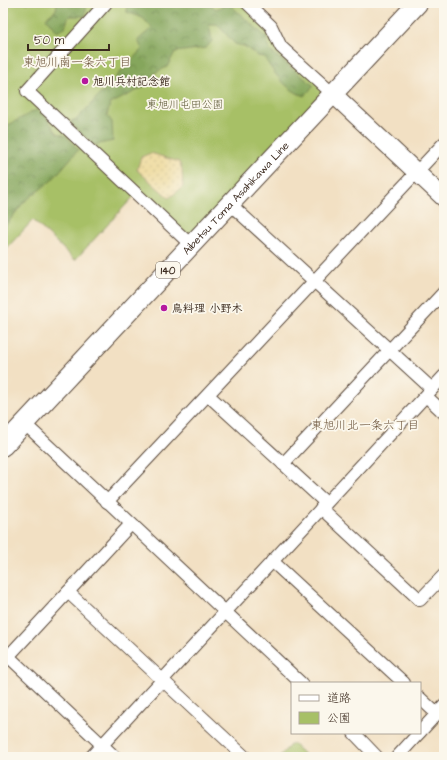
<svg xmlns="http://www.w3.org/2000/svg" width="447" height="760" viewBox="0 0 447 760" font-family="'Architects Daughter','Klee One',sans-serif">
<style>
.green{fill:#a7c066;stroke:#717542}
.forest{fill:url(#forest-crowns);stroke:#60683c}
.sand{fill:url(#sand-dots);stroke:#94825e}
.lines{fill:none;stroke-linecap:round;stroke-linejoin:round}
.street-casing{stroke:#564537;stroke-width:14}
.secondary-casing{stroke:#564537;stroke-width:19}
.primary-casing{stroke:#564537;stroke-width:21}
.street{stroke:#fff;stroke-width:12}
.secondary{stroke:#fff;stroke-width:17}
.primary{stroke:#fff;stroke-width:19}
.poi-dot{fill:#b5179e;stroke:#fbf7ec;stroke-width:1.5}
.labels{text-anchor:middle;stroke-width:3.5;stroke-linejoin:round;paint-order:stroke}
.shield{fill:#fbf7ec;stroke:#75685c;stroke-width:1}
.shield-label{font-size:10px;font-weight:bold;fill:#3b2a1e}
.poi-label{font-size:11px;font-weight:bold;fill:#3b2a1e;stroke:#fbf7ec;text-anchor:start}
.park-label{font-size:11px;fill:#5b5734;stroke:#fbf7ec}
.street-label{font-size:11px;fill:#3b2a1e;stroke:#fbf7ec}
.neighbourhood-label{font-size:12px;fill:#6d553c;stroke:#fbf7ec}
</style>
<defs>
<pattern id="forest-crowns" width="20" height="18" patternUnits="userSpaceOnUse"><rect width="20" height="18" fill="#85a65b"/><path d="M2 6a3 3 0 1 1 6 0M12 15a3 3 0 1 1 6 0" fill="none" stroke="#6e874b"/></pattern>
<pattern id="sand-dots" width="8" height="8" patternUnits="userSpaceOnUse"><rect width="8" height="8" fill="#eeda9e"/><path d="M2 2h.1M6 6h.1" fill="none" stroke="#cdbb88" stroke-width="1.8" stroke-linecap="round"/></pattern>
</defs>
<rect width="100%" height="100%" fill="#fbf7ec"/>
<filter id="ink" filterUnits="userSpaceOnUse"><feTurbulence type="fractalNoise" baseFrequency=".025" numOctaves="2"/><feDisplacementMap in="SourceGraphic" scale="8" xChannelSelector="R" yChannelSelector="G"/><feConvolveMatrix kernelMatrix="1 2 1 2 8 2 1 2 1" color-interpolation-filters="sRGB"/></filter>
<filter id="wash" filterUnits="userSpaceOnUse"><feTurbulence type="fractalNoise" baseFrequency=".012" numOctaves="4" result="noise"/><feDisplacementMap in="SourceGraphic" scale="16" xChannelSelector="R" yChannelSelector="G"/><feGaussianBlur stdDeviation="0.9" result="paint"/><feColorMatrix in="noise" values="0 0 0 0 0 0 0 0 0 0 0 0 0 0 0 0 0 1.4 0 .05"/><feComposite in="paint" operator="in"/></filter>
<g filter="url(#wash)">
<rect width="100%" height="100%" fill="#f2e0c3"/>
<g class="green">
<polygon points="3,3 246,3 281,47 333,94 191,245 136,194 75,260 33,220 3,252"/>
<polygon points="292,743 307,757 279,757"/>
</g>
<g class="forest">
<polygon points="57,3 87,3 85,16 69,16 65,27 57,32 46,18 56,10"/>
<path d="M126,3H208L216,9L229,4L266,37L270,51L314,86L304,96C286,90 273,72 264,57L258,56L244,46L235,44L217,24H209L212,41L206,48L175,52L167,67L156,72L144,87L110,104L107,115L112,122L113,141L94,145L73,126L71,121L77,119L142,49L138,40L152,28L143,18L127,12Z"/>
<polygon points="36,110 46,117 57,133 66,136 78,150 52,180 24,202 3,229 3,128"/>
</g>
<polygon class="sand" points="151,153 179,162 182,169 183,187 169,198 137,170 141,157"/>
</g>
<g filter="url(#ink)">
<g class="lines">
<defs>
<g id="street">
<polyline points="106,3 27,91 191,245"/>
<polyline points="247,3 271,26 281,47 333,94"/>
<polyline points="230,204 432,389"/>
<polyline points="208,395 326,503"/>
<polyline points="426,396 444,413"/>
<polyline points="24,423 301,683"/>
<polyline points="283,464 444,292"/>
<polyline points="107,502 444,143"/>
<polyline points="321,508 420,600 444,575"/>
<polyline points="272,561 404,683"/>
<polyline points="68,592 245,757"/>
<polyline points="8,656 115,757"/>
<polyline points="3,662 131,524"/>
<polyline points="420,698 437,714"/>
<polyline points="420,732 444,706"/>
<polyline points="354,733 377,757"/>
<polyline points="91,757 444,376"/>
<polyline points="397,757 419,733"/>
</g>
<polyline id="secondary" points="333,94 444,198"/>
<g id="primary">
<path id="s1" d="M3,446L418,3"/>
</g>
</defs>
<use href="#street" class="street-casing"/>
<use href="#secondary" class="secondary-casing"/>
<use href="#primary" class="primary-casing"/>
<use href="#street" class="street"/>
<use href="#secondary" class="secondary"/>
<use href="#primary" class="primary"/>
</g>
</g>
<g class="poi-dot">
<circle cx="85" cy="81" r="4"/>
<circle cx="164" cy="308" r="4"/>
</g>
<g class="labels">
<rect class="shield" x="156" y="262" width="24" height="16" rx="3"/>
<g class="shield-label">
<text x="168" y="274">140</text>
</g>
<g class="poi-label">
<text x="93" y="85">旭川兵村記念館</text>
<text x="172" y="312">鳥料理 小野木</text>
</g>
<g class="park-label">
<text x="185" y="108">東旭川屯田公園</text>
</g>
<g class="street-label">
<text dy="4" stroke="none"><textPath href="#s1" startOffset="340">Aibetsu Toma Asahikawa Line</textPath></text>
</g>
<g class="neighbourhood-label">
<text x="77" y="66">東旭川南一条六丁目</text>
<text x="365" y="429">東旭川北一条六丁目</text>
</g>
</g>
<rect width="447" height="760" fill="none" stroke="#fbf7ec" stroke-width="16"/>
<rect x="291" y="682" width="130" height="52" fill="#fbf7ec" stroke="#aea59a"/>
<rect x="299" y="695" width="20" height="6" fill="#ffffff" stroke="#aea59a"/>
<text x="327" y="702" font-size="12" fill="#3b2a1e">道路</text>
<rect x="299" y="712" width="20" height="12" fill="#a7c066" stroke="#aea59a"/>
<text x="327" y="722" font-size="12" fill="#3b2a1e">公園</text>
<path d="M28 44v6h81v-6" fill="none" stroke="#3b2a1e" stroke-width="2"/>
<text x="34" y="44" font-size="12" fill="#3b2a1e" stroke="#fbf7ec" stroke-width="3" paint-order="stroke">50 m</text>
</svg>
